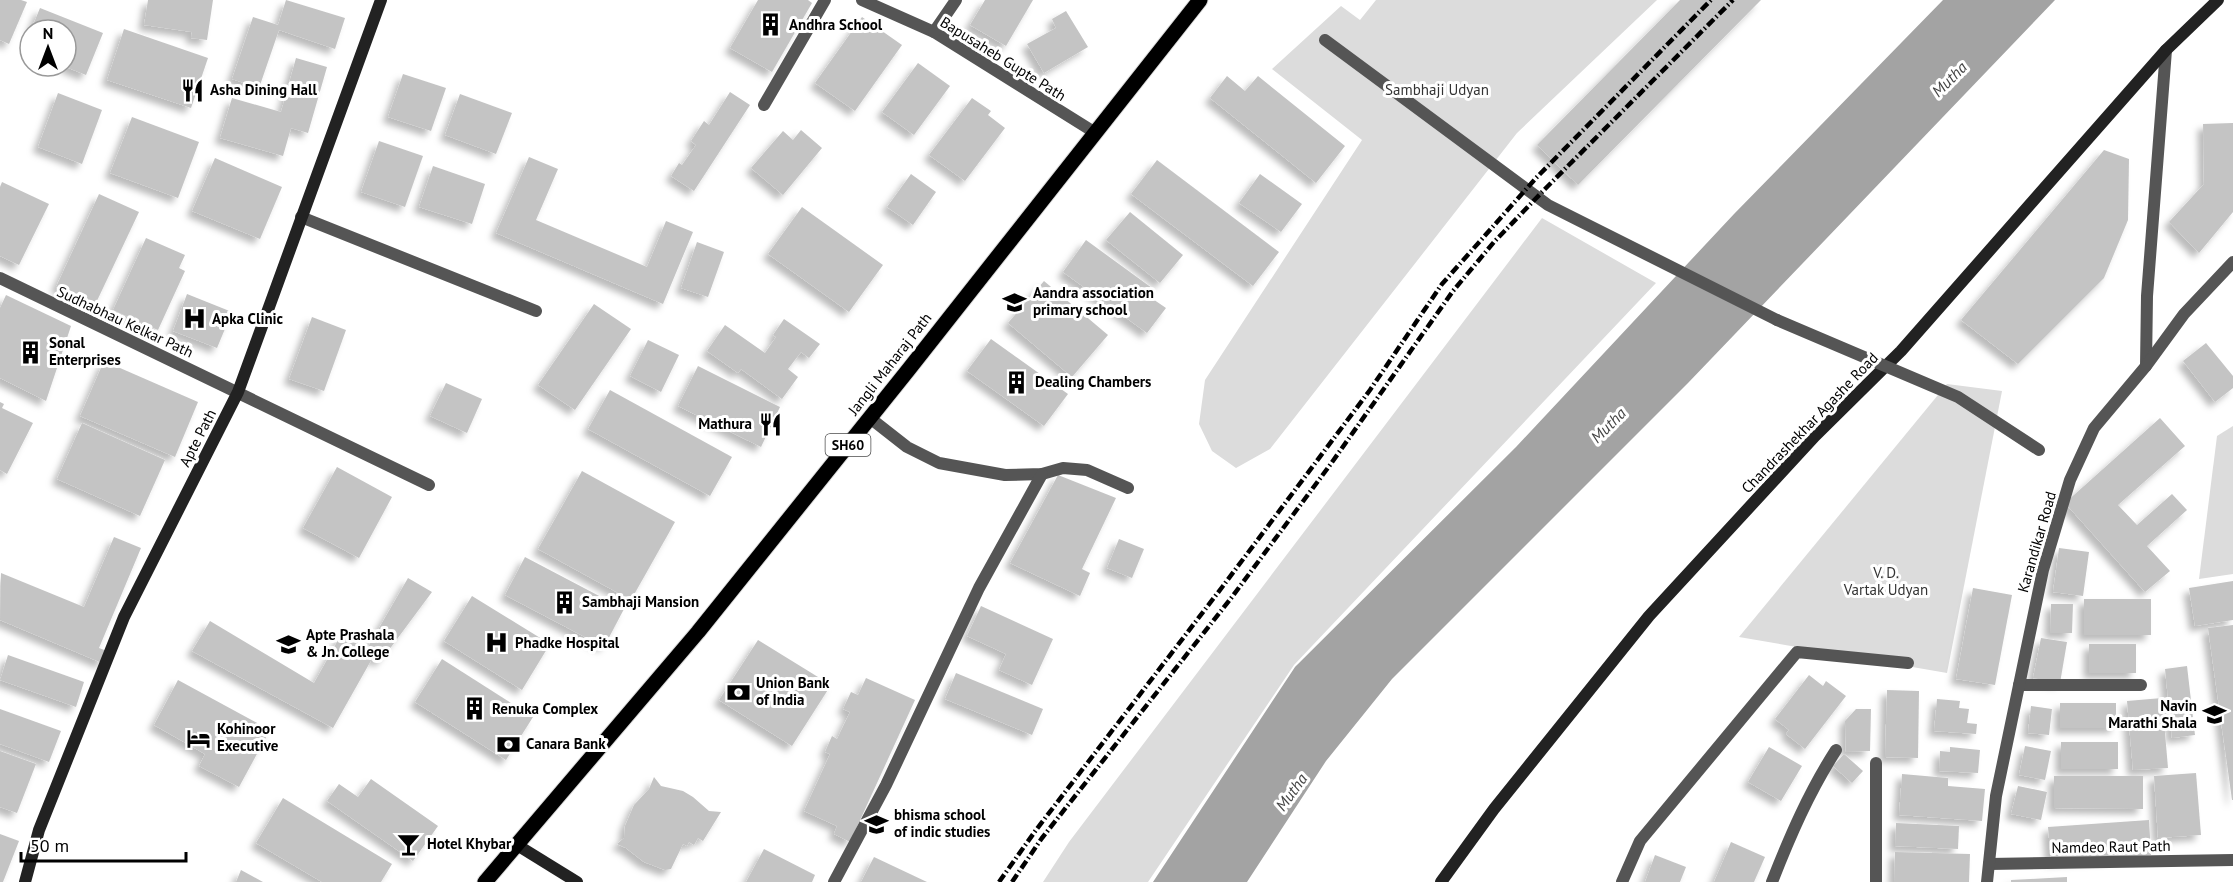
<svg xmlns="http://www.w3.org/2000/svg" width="2233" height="882" viewBox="0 0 2233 882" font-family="'PT Sans',sans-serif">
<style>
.green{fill:#dcdcdc}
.water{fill:#a3a3a3}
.building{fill:#c4c4c4;filter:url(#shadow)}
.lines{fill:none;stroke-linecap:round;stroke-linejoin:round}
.primary-casing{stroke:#dbdbdb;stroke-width:17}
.street{stroke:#555;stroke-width:12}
.secondary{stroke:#222;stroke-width:12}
.primary{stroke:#000;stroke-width:15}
.rail{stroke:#000;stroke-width:4.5;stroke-dasharray:9 3 1.5 3;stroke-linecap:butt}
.street-bridge{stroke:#555;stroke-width:12}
.labels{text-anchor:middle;stroke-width:6;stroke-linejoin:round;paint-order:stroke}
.shield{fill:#fff;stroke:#4c4c4c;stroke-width:1.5}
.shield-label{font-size:14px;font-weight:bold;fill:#000}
.poi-label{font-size:15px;font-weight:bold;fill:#000;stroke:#fff;text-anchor:start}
.street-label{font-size:15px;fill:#000;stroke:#fff}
.park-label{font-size:15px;fill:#333;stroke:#fff}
.water-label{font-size:16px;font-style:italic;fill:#444;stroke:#fff}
</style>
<defs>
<filter id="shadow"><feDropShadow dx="-5.5" dy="5.5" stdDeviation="3" flood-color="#0004"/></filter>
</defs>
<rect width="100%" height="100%" fill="#fff"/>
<g class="green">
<polygon points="1376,0 1657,0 1517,133 1270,449 1236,468 1212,451 1199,424 1205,380 1362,140 1272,69 1341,6 1360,20"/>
<polygon points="1542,218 1656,283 1294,665 1148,882 1043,882 1069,842"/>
<polygon points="1947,384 2002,391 1947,673 1739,637"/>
<polygon points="2233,426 2233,574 2199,579 2217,436"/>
</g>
<polygon class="water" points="1943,0 2055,0 1688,383 1392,679 1326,761 1247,882 1153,882 1295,667 1516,447 1734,214"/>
<g class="building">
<polygon points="0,0 21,0 27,2 9,44 0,40"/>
<polygon points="148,0 213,0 207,40 191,38 192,32 144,25"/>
<polygon points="286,0 345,18 335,49 279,30 259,88 232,79 253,17 278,25"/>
<polygon points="758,0 808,0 812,3 772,72 730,48"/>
<polygon points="985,0 1033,0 1006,46 970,25"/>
<polygon points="1680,0 1761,0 1578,185 1537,145"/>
<polygon points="40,8 103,33 86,75 66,67 66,30 31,30"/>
<polygon points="1066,11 1088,47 1044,73 1027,44 1056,28 1052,19"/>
<polygon points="862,17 902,45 855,111 815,83"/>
<polygon points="124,29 208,58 191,108 107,80"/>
<polygon points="296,58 327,67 308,133 291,128 283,156 220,138 232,98 281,112"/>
<polygon points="918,63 950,86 914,135 882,112"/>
<polygon points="403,74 446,88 431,131 388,117"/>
<polygon points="1227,76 1245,91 1258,76 1345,146 1316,183 1210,98"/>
<polygon points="730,92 750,105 694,191 671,176 679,163 682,165 696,145 691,141 704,121 709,125"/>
<polygon points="58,93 102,110 82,164 38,147"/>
<polygon points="460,94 512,113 496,154 445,135"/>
<polygon points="972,98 991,111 988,115 1005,128 965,181 929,155"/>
<polygon points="132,117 199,142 178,198 110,173"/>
<polygon points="2233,123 2233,212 2199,253 2169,222 2204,184 2203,124"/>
<polygon points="801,130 822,148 783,195 751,168 783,131 793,140"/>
<polygon points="379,141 423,156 405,207 361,192"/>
<polygon points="2104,150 2129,159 2128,220 2104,278 2018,364 1961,320"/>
<polygon points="529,157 558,169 536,220 647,267 666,221 693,232 663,304 496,233"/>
<polygon points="215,158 282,187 260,239 192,211"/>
<polygon points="1157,160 1279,252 1253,286 1131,194"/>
<polygon points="433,166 485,184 472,224 419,207"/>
<polygon points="911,174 936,192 913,225 887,207"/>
<polygon points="1260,174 1302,204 1281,232 1239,203"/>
<polygon points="2,182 49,204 19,265 0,256 0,187"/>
<polygon points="99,194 139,212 95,305 56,287"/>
<polygon points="802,207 883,265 849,312 768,254"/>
<polygon points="1130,212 1183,255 1160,283 1106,240"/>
<polygon points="146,238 185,255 179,268 185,271 158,330 113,310"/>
<polygon points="1086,240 1152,288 1147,295 1166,308 1147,333 1063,272"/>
<polygon points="697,242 724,252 708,297 681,288"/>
<polygon points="1044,281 1108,335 1072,377 1008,323"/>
<polygon points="187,294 232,312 217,348 173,331"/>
<polygon points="6,295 71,326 46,401 0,378 0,308"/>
<polygon points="594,304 631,329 575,410 538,385"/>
<polygon points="312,317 346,330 324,391 289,379"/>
<polygon points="784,319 820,344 809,358 801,352 788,369 798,377 782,399 741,369 738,373 707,351 725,325 765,353 776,337 773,335"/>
<polygon points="991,339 1068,394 1044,426 967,371"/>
<polygon points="648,340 679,355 661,392 630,376"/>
<polygon points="2206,343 2233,376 2233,388 2215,402 2183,361"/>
<polygon points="104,361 198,402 175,457 80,416"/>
<polygon points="698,366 780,407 761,447 678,406"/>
<polygon points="446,383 482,399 467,433 430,416"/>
<polygon points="610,390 732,457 710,496 588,429"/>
<polygon points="0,402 4,404 2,408 33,423 7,474 0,470"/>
<polygon points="2160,418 2185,446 2118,505 2137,525 2172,494 2187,510 2147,546 2170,571 2145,592 2065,503"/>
<polygon points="82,423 165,460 140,516 57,479"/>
<polygon points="337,467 392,497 359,558 303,528"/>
<polygon points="582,471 675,522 631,600 538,549"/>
<polygon points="1058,475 1116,498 1082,569 1090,573 1080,596 1010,563"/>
<polygon points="114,537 141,548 99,648 107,651 102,663 0,620 1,573 84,607"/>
<polygon points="1119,539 1144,549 1132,578 1107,568"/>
<polygon points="2059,548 2089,552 2083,596 2053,592"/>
<polygon points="525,557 624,609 604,647 505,595"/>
<polygon points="408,578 432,592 380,662 373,657 333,728 192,651 210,621 314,683 342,633 368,647"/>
<polygon points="2233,581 2233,620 2195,626 2189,588"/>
<polygon points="1973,588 2012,595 1995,685 1956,679"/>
<polygon points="472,596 550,644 522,690 444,641"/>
<rect x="2084" y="599" width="67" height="36"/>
<polygon points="2051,604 2073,604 2072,633 2050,633"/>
<polygon points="981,606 1053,639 1032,685 999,670 1006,654 967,636"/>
<polygon points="2233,625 2233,800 2232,800 2208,628"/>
<polygon points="2041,638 2067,642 2060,683 2033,678"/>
<polygon points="758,640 831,685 792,746 719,700"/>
<rect x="2089" y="644" width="47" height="29"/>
<polygon points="8,655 84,682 76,707 0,680"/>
<polygon points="442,659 533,717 506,760 415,702"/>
<polygon points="2187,666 2195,735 2172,738 2165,669"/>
<polygon points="956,673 1043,709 1032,735 945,699"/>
<polygon points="1809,675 1823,686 1826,681 1846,696 1805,749 1786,734 1789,730 1775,719"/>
<polygon points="866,678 915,700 850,842 834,834 837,826 804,811 830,754 825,752 832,736 837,739 850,712 843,709 851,692 858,695"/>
<polygon points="178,680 270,730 239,787 199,766 205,754 154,725"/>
<polygon points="1887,690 1919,691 1918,758 1885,757"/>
<polygon points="2162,698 2168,768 2133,770 2127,701"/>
<polygon points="1937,699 1960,701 1959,708 1969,709 1967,723 1977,724 1976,734 1934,731"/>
<rect x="2060" y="703" width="56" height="25"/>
<polygon points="2031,706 2052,709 2049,735 2028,733"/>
<polygon points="0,709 61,731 49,762 0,744"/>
<polygon points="1856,709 1871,709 1870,751 1846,752 1845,721"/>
<rect x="2061" y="742" width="57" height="27"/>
<polygon points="2025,746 2051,751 2045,780 2019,775"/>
<polygon points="1769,747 1802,766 1781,801 1748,782"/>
<polygon points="1950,747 1980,750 1978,773 1939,771 1940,751 1950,752"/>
<polygon points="0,751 36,764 17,813 0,807"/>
<polygon points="1844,754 1863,771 1852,783 1833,766"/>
<polygon points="2196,773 2201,835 2158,838 2154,776"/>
<polygon points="1902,774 1948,778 1948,786 1985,789 1982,821 1899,815"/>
<polygon points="2054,776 2143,776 2143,809 2054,808"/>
<polygon points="654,777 661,786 683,791 693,797 709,811 721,812 703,841 698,838 694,845 689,842 687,846 683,844 671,869 665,870 644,862 626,848 617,844 624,838 625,826 634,805 649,789"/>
<polygon points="371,779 438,826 413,861 327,801 339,784 358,797"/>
<polygon points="2018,786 2047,792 2041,820 2011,814"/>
<polygon points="283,798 392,864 381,882 322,882 256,843"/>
<polygon points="2149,820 2151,855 2051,861 2048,827"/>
<polygon points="1896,823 1959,826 1958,849 1895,846"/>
<polygon points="0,834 19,841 3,882 0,882"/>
<polygon points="1731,842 1765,857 1754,882 1714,882"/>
<polygon points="764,849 815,875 812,882 746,882"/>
<polygon points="1895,852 1970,854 1969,882 1894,882"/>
<polygon points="1655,855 1686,867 1680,882 1645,882"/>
<polygon points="874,857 927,882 861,882"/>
<polygon points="241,870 263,882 236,882"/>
<polygon points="2067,877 2067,882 2011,882 2011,880"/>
</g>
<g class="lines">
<defs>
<polyline id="primary" points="485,882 698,632 909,369 1200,0"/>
</defs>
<use href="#primary" class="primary-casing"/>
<g class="street">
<polyline points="862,0 934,32 1094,132"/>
<polyline points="934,32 956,0"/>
<polyline points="1325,40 1548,205 1777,320"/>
<polyline points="764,105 825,0"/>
<polyline points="301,217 536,311"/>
<polyline points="0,278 429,485"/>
<polyline points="2146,366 2147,296 2166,50"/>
<polyline points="870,418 907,447 939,463 1005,475 1042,474 1063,468 1087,470 1128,488"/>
<polyline points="2019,685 2141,685"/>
<polyline points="1989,864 2233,860"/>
<polyline points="834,882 886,785 979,588 1042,474"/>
<polyline points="1622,882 1640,841 1797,652 1908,663"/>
<path d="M1772,882C1790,836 1809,792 1836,750"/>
<polyline points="1876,882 1876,763"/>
<polyline points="1987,882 1996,796 2043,570 2070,480 2094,428 2146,366 2184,314 2233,262"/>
</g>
<g class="secondary">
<polyline points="517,845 577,882"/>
<polyline points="25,882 39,830 124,617 238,392 381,0"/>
<polyline points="1441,882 1494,809 1649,616 1815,436 1901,351 2166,50 2218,0"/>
</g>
<use href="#primary" class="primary"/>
<g class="rail">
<polyline points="999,882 1036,830 1223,586 1370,390 1442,284 1536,178 1711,0"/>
<polyline points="1012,882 1042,838 1232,597 1330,465 1453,291 1494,242 1545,189 1733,0"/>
</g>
<polyline class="street-bridge" points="1777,320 1958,397 2039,450"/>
</g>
<defs>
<symbol id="building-bare" viewBox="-9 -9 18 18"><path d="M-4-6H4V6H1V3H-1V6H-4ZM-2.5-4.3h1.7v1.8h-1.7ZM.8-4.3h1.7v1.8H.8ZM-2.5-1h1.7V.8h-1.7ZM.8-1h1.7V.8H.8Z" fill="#000" stroke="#fff" stroke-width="2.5" paint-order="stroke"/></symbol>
<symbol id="restaurant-bare" viewBox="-9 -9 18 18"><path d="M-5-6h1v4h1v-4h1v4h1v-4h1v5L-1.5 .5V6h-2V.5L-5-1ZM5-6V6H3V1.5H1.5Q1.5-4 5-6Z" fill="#000" stroke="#fff" stroke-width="2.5" paint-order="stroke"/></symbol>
<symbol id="school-bare" viewBox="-9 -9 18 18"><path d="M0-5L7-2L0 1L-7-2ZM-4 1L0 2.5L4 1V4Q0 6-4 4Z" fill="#000" stroke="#fff" stroke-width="2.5" paint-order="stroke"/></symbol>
<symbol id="hospital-bare" viewBox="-9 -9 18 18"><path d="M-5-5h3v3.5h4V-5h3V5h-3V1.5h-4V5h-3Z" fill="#000" stroke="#fff" stroke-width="2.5" paint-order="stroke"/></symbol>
<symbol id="bank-bare" viewBox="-9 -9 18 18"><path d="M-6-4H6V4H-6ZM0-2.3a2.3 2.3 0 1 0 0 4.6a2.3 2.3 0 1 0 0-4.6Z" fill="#000" stroke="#fff" stroke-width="2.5" paint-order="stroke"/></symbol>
<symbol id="hotel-bare" viewBox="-9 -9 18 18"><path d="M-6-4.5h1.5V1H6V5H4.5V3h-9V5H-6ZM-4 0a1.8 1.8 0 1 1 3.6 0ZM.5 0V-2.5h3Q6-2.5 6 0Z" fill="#000" stroke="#fff" stroke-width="2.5" paint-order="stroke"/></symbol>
<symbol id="bar-bare" viewBox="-9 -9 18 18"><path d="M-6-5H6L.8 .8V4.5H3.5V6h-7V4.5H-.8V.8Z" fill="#000" stroke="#fff" stroke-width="2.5" paint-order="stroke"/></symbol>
</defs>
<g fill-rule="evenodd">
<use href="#building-bare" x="754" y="8" width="33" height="33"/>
<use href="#restaurant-bare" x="176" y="74" width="33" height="33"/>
<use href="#school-bare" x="998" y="286" width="33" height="33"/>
<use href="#hospital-bare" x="178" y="302" width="33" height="33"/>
<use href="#building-bare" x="14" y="336" width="33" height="33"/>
<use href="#building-bare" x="1000" y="366" width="33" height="33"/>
<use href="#restaurant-bare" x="754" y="408" width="33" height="33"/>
<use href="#building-bare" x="548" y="586" width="33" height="33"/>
<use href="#hospital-bare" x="480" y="626" width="33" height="33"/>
<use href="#school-bare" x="272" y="628" width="33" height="33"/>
<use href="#bank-bare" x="722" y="676" width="33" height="33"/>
<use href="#building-bare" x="458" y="692" width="33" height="33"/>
<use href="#school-bare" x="2198" y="698" width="33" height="33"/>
<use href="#hotel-bare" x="182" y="722" width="33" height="33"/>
<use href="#bank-bare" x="492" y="728" width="33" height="33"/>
<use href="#school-bare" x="860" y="808" width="33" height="33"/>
<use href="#bar-bare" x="392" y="828" width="33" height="33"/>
</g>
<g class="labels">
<rect class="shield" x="825.5" y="434" width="45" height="22" rx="4.5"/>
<g class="shield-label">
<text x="848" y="450">SH60</text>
</g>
<g class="poi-label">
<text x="789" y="30">Andhra School</text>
<text x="210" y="95">Asha Dining Hall</text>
<text x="1033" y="298">Aandra association<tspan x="1033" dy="17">primary school</tspan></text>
<text x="212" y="324">Apka Clinic</text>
<text x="49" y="348">Sonal<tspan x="49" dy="17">Enterprises</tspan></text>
<text x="1035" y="387">Dealing Chambers</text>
<text x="752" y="429" text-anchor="end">Mathura</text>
<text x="582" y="607">Sambhaji Mansion</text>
<text x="306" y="640">Apte Prashala<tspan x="306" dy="17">&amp; Jn. College</tspan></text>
<text x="515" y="648">Phadke Hospital</text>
<text x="756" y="688">Union Bank<tspan x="756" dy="17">of India</tspan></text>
<text x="2197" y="711" text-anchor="end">Navin<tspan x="2197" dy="17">Marathi Shala</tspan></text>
<text x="492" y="714">Renuka Complex</text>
<text x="217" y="734">Kohinoor<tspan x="217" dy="17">Executive</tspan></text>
<text x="526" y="749">Canara Bank</text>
<text x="894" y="820">bhisma school<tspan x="894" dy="17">of indic studies</tspan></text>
<text x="427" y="849">Hotel Khybar</text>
</g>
<g class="street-label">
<text transform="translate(1003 59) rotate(32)" y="5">Bapusaheb Gupte Path</text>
<text transform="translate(125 322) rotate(25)" y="5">Sudhabhau Kelkar Path</text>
<text transform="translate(890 364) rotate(-52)" y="5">Jangli Maharaj Path</text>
<text transform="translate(1810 423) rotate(-46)" y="5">Chandrashekhar Agashe Road</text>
<text transform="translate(198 438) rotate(-63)" y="5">Apte Path</text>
<text transform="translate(2037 542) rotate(-74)" y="5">Karandikar Road</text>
<text transform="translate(2111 847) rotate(-1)" y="5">Namdeo Raut Path</text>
</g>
<g class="park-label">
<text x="1437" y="95">Sambhaji Udyan</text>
<text x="1886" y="578">V. D.<tspan x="1886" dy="17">Vartak Udyan</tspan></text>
</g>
<g class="water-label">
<text transform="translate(1949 79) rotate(-45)" y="6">Mutha</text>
<text transform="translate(1608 425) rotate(-45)" y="6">Mutha</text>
<text transform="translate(1291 792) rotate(-54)" y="6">Mutha</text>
</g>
</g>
<g transform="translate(48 48)"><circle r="28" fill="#ffffff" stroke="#999999" stroke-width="1.5"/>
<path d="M0-4.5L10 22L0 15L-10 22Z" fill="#000000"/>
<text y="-9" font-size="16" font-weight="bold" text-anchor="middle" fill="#000000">N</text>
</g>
<path d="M21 852v9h165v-9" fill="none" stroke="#000000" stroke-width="3"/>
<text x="30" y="852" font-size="18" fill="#000000" stroke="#ffffff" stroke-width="4.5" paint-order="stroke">50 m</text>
</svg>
